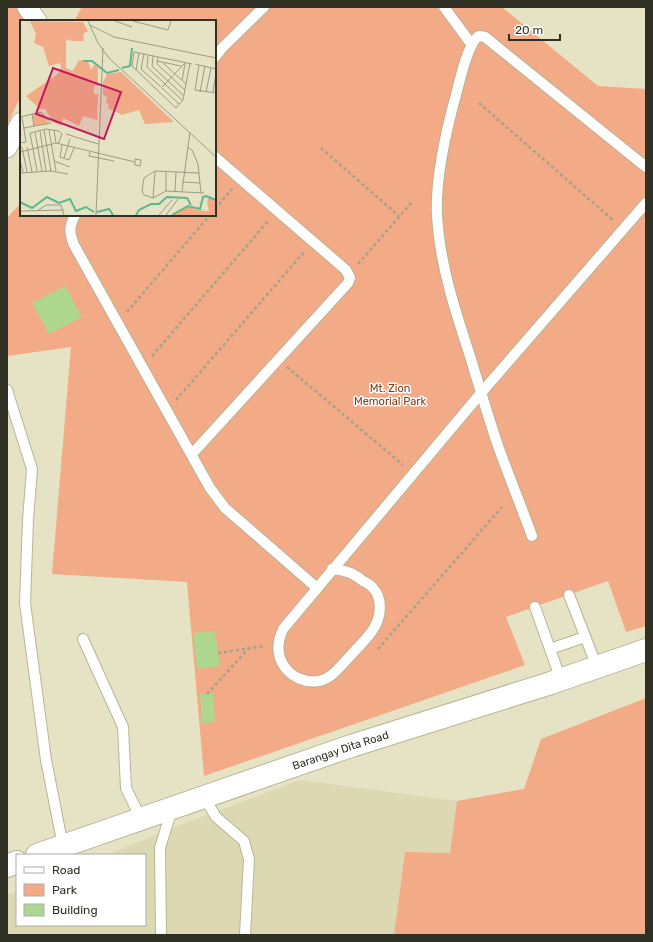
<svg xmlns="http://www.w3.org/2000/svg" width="653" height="942" viewBox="0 0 653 942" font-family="Rubik,sans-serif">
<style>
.built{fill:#dcd9b2}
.green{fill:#f3aa87}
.building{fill:#add78f}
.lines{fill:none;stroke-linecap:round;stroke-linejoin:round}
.service-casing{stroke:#b7b596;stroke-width:12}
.minor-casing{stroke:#b7b596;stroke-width:21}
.tertiary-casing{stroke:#b7b596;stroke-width:24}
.path{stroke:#a4a38a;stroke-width:2.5;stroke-dasharray:3 3;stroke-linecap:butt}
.service{stroke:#fff;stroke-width:10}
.minor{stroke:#fff;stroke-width:19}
.tertiary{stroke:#fff;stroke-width:22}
.labels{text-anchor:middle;stroke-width:3;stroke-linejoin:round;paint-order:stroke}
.park-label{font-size:11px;fill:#823c14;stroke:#fff}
.street-label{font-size:11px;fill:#313024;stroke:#fff}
.inset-river{fill:none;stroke:#5eb78d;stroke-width:2}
.inset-road{fill:none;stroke:#9d9b83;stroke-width:1}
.view{fill:#c2185b;fill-opacity:0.15;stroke:#c2185b;stroke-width:2}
.inset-edge{fill:none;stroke:#313024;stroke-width:2}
</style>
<rect width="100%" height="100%" fill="#e5e3c3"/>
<polygon class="built" points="300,780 457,801 450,853 405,852 394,935 7,935 7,895 17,891 17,925 145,925 145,855 106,855 180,825"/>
<g class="green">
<polygon points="7,7 24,7 34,21 21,21 21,96 7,125"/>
<polygon points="82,7 502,7 598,86 646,89 646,626 626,632 608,581 506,617 525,665 204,776 187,582 52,574 71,347 7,356 7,218 21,203 21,215 215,215 215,21 77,21 76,18"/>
<polygon points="646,698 646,935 394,935 405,852 450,853 457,801 524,789 541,739"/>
</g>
<g class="building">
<polygon points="65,286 82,317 49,334 32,303"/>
<polygon points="215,631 220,666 197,669 193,633"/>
<polygon points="213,693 215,722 202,723 200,694"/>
</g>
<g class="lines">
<defs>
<g id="service">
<polyline points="444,7 472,45"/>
<polyline points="215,57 223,47 264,7"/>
<path d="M75,215C69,227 69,232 74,245L210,488L225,508L317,588"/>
<polyline points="7,390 32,469 28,520 25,603 46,760 63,846"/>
<polyline points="192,454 348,283 350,278 346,270 215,157"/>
<path d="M532,536C521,506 509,476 498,446C488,416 479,386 470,356C455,310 440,265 437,216C435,178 447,127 457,91C460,79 469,41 479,36L485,37L646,167"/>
<path d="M332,569C337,570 343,570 347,572C353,573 358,577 363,581C367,583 371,585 373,588C383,599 381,616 374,628C368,638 359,646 352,654C342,664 333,678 319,681C306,683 292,678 284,666C276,654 277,642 283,629L481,393L646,203"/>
<polyline points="569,595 597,667"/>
<polyline points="535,607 561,680"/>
<polyline points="83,639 123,727 126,788 141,819"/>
<polyline points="550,649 585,637"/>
<polyline points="204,797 216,817 244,841 249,859 245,935"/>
<polyline points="161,935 160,848 172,809"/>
</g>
<g id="minor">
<polyline points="27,7 37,21"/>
<polyline points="7,148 21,122"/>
</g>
<g id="tertiary">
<path id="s1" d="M37,855L351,746L551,683L646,650"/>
<polyline points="7,866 17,862"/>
</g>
</defs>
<use href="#service" class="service-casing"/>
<use href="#minor" class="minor-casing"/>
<use href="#tertiary" class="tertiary-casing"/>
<g class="path">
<polyline points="479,103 614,221"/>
<polyline points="321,148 399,216"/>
<polyline points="215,209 232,189"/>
<polyline points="358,264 412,202"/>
<polyline points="127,312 210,215"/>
<polyline points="152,356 269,220"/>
<polyline points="287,367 403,465"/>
<polyline points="176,400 305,251"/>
<polyline points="378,649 502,507"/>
<polyline points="218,653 265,646"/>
<polyline points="207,694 248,649"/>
</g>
<use href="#service" class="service"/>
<use href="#minor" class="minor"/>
<use href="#tertiary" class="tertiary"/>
</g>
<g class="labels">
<g class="park-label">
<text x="390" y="392">Mt. Zion<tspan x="390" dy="13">Memorial Park</tspan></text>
</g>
<g class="street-label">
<text dy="4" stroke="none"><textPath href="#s1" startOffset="321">Barangay Dita Road</textPath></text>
</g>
</g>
<g transform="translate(20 20)">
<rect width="196" height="196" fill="#e5e3c3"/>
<path d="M10,1L63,2L68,11L63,14L64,21H52L46,19V48L53,51L59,40L68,41L71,50L74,45L78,47V66H74V74H78L77,100L63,96L59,106L43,98L41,106L33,102L25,89H20L6,76L38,54L41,48L40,43L29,46L23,27L14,23L16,14ZM101,52L154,102L125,104L119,90L102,95L88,88L89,84L86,83L87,77L83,75V62L87,54ZM19,92L27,98L28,104L14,106L12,94ZM189,176L196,180V195H152L168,186L177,190L189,191L187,182Z" fill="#f3aa87"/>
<path class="inset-river" d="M63,41H72L87,53L99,50M102,48L110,46L112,28M0,182L12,188L27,177L39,183L50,179L56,191L66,187L74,192M77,192L89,189L93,195M116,195L119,190L131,184H139L147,177L167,178L171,185M152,195L168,186L180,189L183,177L186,176L196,180"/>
<path class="inset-road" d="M68,1L78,23L89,38L196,137M95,1L112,7M113,1L148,10L151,1M70,5L94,17L196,38M124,34L121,49L141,67M128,35L127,47L163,81M133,36L132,46L164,76M138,37L137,44L165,70M137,41L161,46M143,43L166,64M170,43L163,80L156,88L112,46L114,32L172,44M175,44L196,49M179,45L175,70L196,73M116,50L119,33M162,60L165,44M142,67L165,43M142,68L159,84M180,72L185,46M186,72L191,48M193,72L196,53M12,94L14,107M0,97L21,92L31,103L4,108M24,110L31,151M29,110L36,151M34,110L36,123M20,111L26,151M15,112L22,151M46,114L78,124M0,123L6,122L2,97M42,125L40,137L49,140L54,128M2,127L7,152M7,127L12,152M167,127L172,130L178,144L181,173M0,132L36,123L115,142M70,132L69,136L94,141M44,138L50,119M115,139L121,140L120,146L115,145ZM0,140L3,152M34,141L50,147M17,151L10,113L26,109L39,111L42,114L38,124M0,153L31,151L48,154M179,153L135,151L124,158L122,171L124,175L133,178L146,171L184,173M162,162L180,163M146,171V151M155,171L156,152M162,171L170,112M133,178L135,151M0,191L44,190M17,191L26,185H41L44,195M76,195L83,28M139,195L152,180M146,195L158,179"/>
<path class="view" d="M33,48L101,72L84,119L16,94Z"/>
<rect width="196" height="196" class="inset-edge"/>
</g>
<rect width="653" height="942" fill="none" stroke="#313024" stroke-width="16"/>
<rect x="16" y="854" width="130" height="72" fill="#ffffff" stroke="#adaca7"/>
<rect x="24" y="867" width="20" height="6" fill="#ffffff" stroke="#adaca7"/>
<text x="52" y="874" font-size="12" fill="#313024">Road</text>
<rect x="24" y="884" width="20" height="12" fill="#f3aa87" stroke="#adaca7"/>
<text x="52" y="894" font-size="12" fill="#313024">Park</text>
<rect x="24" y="904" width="20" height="12" fill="#add78f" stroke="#adaca7"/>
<text x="52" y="914" font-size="12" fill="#313024">Building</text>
<path d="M509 34v6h51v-6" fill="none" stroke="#313024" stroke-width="2"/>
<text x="515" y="34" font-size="12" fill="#313024" stroke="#ffffff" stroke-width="3" paint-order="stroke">20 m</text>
</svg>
